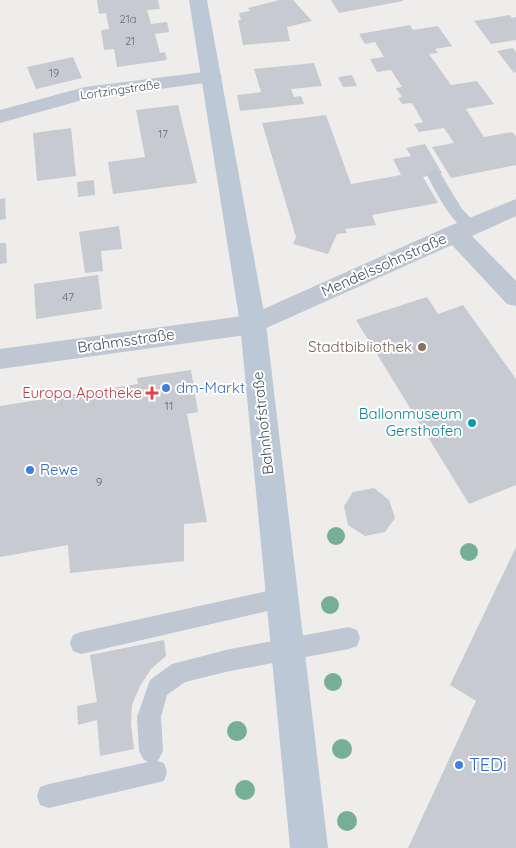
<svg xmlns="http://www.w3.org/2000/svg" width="516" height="848" viewBox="0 0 516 848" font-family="Quicksand,sans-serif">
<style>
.building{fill:#c8cad2}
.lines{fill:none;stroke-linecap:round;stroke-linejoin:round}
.service{fill:#bec7d2;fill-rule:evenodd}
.minor{fill:#bec7d2;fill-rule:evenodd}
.secondary{fill:#bdc8d6;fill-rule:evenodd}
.tree{fill:#76af96}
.education-dot{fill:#8d6e63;stroke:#fff;stroke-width:2}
.shop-dot{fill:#3f7fe0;stroke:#fff;stroke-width:2}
.health-dot{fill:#e0444e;stroke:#fff;stroke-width:2}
.culture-dot{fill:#0f9aa8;stroke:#fff;stroke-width:2}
.labels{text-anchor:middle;stroke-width:4;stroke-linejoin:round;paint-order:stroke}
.far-number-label{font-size:11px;fill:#656d78}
.far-street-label{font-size:12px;fill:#444e5a;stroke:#fff}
.number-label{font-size:12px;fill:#656d78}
.street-label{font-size:15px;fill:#444e5a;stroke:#fff}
.education-label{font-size:15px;fill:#785e54;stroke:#fff;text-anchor:end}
.shop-label{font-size:15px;fill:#366cbe;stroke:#fff;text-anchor:start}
.health-label{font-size:15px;fill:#be3a42;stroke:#fff;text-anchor:end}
.culture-label{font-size:15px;fill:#0d838f;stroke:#fff;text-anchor:end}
.near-shop-label{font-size:18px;fill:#366cbe;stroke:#fff;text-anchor:start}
</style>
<rect width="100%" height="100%" fill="#efecec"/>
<g class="building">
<polygon points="97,0 158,0 160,9 147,10 151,24 167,22 169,32 155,34 160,53 165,52 167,60 117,67 114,49 104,50 101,30 109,29 106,13 99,14"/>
<polygon points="279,0 293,0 312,21 287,27 290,41 243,45 238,20 241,20 239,13 250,11 248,8"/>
<polygon points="331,0 403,0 403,1 339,13"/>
<polygon points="510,15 512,18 516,17 516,40 491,44 474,21"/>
<polygon points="410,25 413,30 438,26 452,46 435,49 438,53 429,54 451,85 477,81 494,104 466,109 484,137 512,132 516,136 516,165 451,178 432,147 454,143 444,128 419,132 414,124 423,122 412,103 402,104 398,98 402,97 396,88 402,87 391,70 377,72 370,59 384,57 375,42 365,44 359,34"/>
<polygon points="513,48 516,52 516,72 514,73 497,51"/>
<polygon points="73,57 82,78 36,89 27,67"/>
<polygon points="314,63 322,86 291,89 294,97 301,96 304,104 240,111 237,95 261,92 254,69"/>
<polygon points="352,75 357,86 343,87 338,77"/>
<polygon points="178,105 197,183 113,194 108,162 145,157 136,110"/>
<polygon points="326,115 351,184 401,175 393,159 411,156 406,148 425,144 442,173 423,177 438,203 372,215 376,225 345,229 347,233 337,234 328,254 293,244 296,237 262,123"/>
<polygon points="71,128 76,176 37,181 33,133"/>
<polygon points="94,180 95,195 78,197 77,182"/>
<polygon points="5,198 6,219 0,220 0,199"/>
<polygon points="119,226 122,249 101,251 103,271 85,273 79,232"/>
<polygon points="0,243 6,243 7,263 0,264"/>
<polygon points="98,275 102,309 36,319 34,284"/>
<polygon points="427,297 438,314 463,305 516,379 516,485 469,504 356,320"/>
<polygon points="191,370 198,412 187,414 207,522 184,524 184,561 70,573 68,545 0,557 0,406 138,384 137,378"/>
<polygon points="374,488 389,500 395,518 385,532 365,536 348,525 344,506 353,492"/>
<polygon points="516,547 516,848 408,848 476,701 450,685"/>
<polygon points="164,640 166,656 151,669 140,686 132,705 131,724 134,749 100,756 97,720 78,725 77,706 97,702 90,655"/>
</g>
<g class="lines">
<g class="service">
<path d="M434,170L439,171L462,209L479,227L477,231C457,237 435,190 427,175L429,171Z"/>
<polygon points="281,588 289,591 292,598 289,605 281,608 81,654 73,651 70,643 73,635 81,632"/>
<polygon points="349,627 357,630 360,638 357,646 349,649 230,671 185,682 167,695 161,717 163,751 159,759 157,761 164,763 167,772 164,781 49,808 40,805 37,796 40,787 49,784 148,762 143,759 139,751 137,717 150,680 172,664 230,649"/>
</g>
<g class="minor">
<polygon points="212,71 219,73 222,77 219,81 86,99 0,123 0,110 85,87"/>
<polygon points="516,199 516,216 472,236 516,281 516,306 507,304 452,245 253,334 0,369 0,349 250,315 447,227"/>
</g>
<polygon class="secondary" points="189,0 207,0 266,324 328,848 290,848 240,324"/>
</g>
<g class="tree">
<circle cx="336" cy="536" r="9"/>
<circle cx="469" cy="552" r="9"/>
<circle cx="330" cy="605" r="9"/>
<circle cx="333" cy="682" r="9"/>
<circle cx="237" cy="731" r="10"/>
<circle cx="342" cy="749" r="10"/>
<circle cx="245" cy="790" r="10"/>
<circle cx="347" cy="821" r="10"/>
</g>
<circle class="education-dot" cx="422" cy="347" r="5"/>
<g class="shop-dot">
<circle cx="166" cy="388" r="5"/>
<circle cx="30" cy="470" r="5"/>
<circle cx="459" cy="765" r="5"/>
</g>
<path class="health-dot" d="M149.5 385.5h5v5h5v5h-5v5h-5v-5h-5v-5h5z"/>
<circle class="culture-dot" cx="472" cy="423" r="5"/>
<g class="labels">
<g class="far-number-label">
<text x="128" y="23">21a</text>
<text x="130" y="45">21</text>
<text x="54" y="77">19</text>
<text x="163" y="138">17</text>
</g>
<g class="far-street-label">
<text transform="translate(120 90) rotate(-8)" y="4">Lortzingstraße</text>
</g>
<g class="number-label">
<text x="68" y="301">47</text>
<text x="169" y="410">11</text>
<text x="99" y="486">9</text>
</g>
<g class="street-label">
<text transform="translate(384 265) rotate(-24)" y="5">Mendelssohnstraße</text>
<text transform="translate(126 341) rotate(-8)" y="5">Brahmsstraße</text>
<text transform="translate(263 423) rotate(-96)" y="5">Bahnhofstraße</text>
</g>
<g class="education-label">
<text x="412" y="352">Stadtbibliothek</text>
</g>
<g class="shop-label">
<text x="176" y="393">dm-Markt</text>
<text x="40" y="475">Rewe</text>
</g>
<g class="health-label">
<text x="142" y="398">Europa Apotheke</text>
</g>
<g class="culture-label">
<text x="462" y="419">Ballonmuseum<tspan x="462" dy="17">Gersthofen</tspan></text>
</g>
<g class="near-shop-label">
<text x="469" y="771">TEDi</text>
</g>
</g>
</svg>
